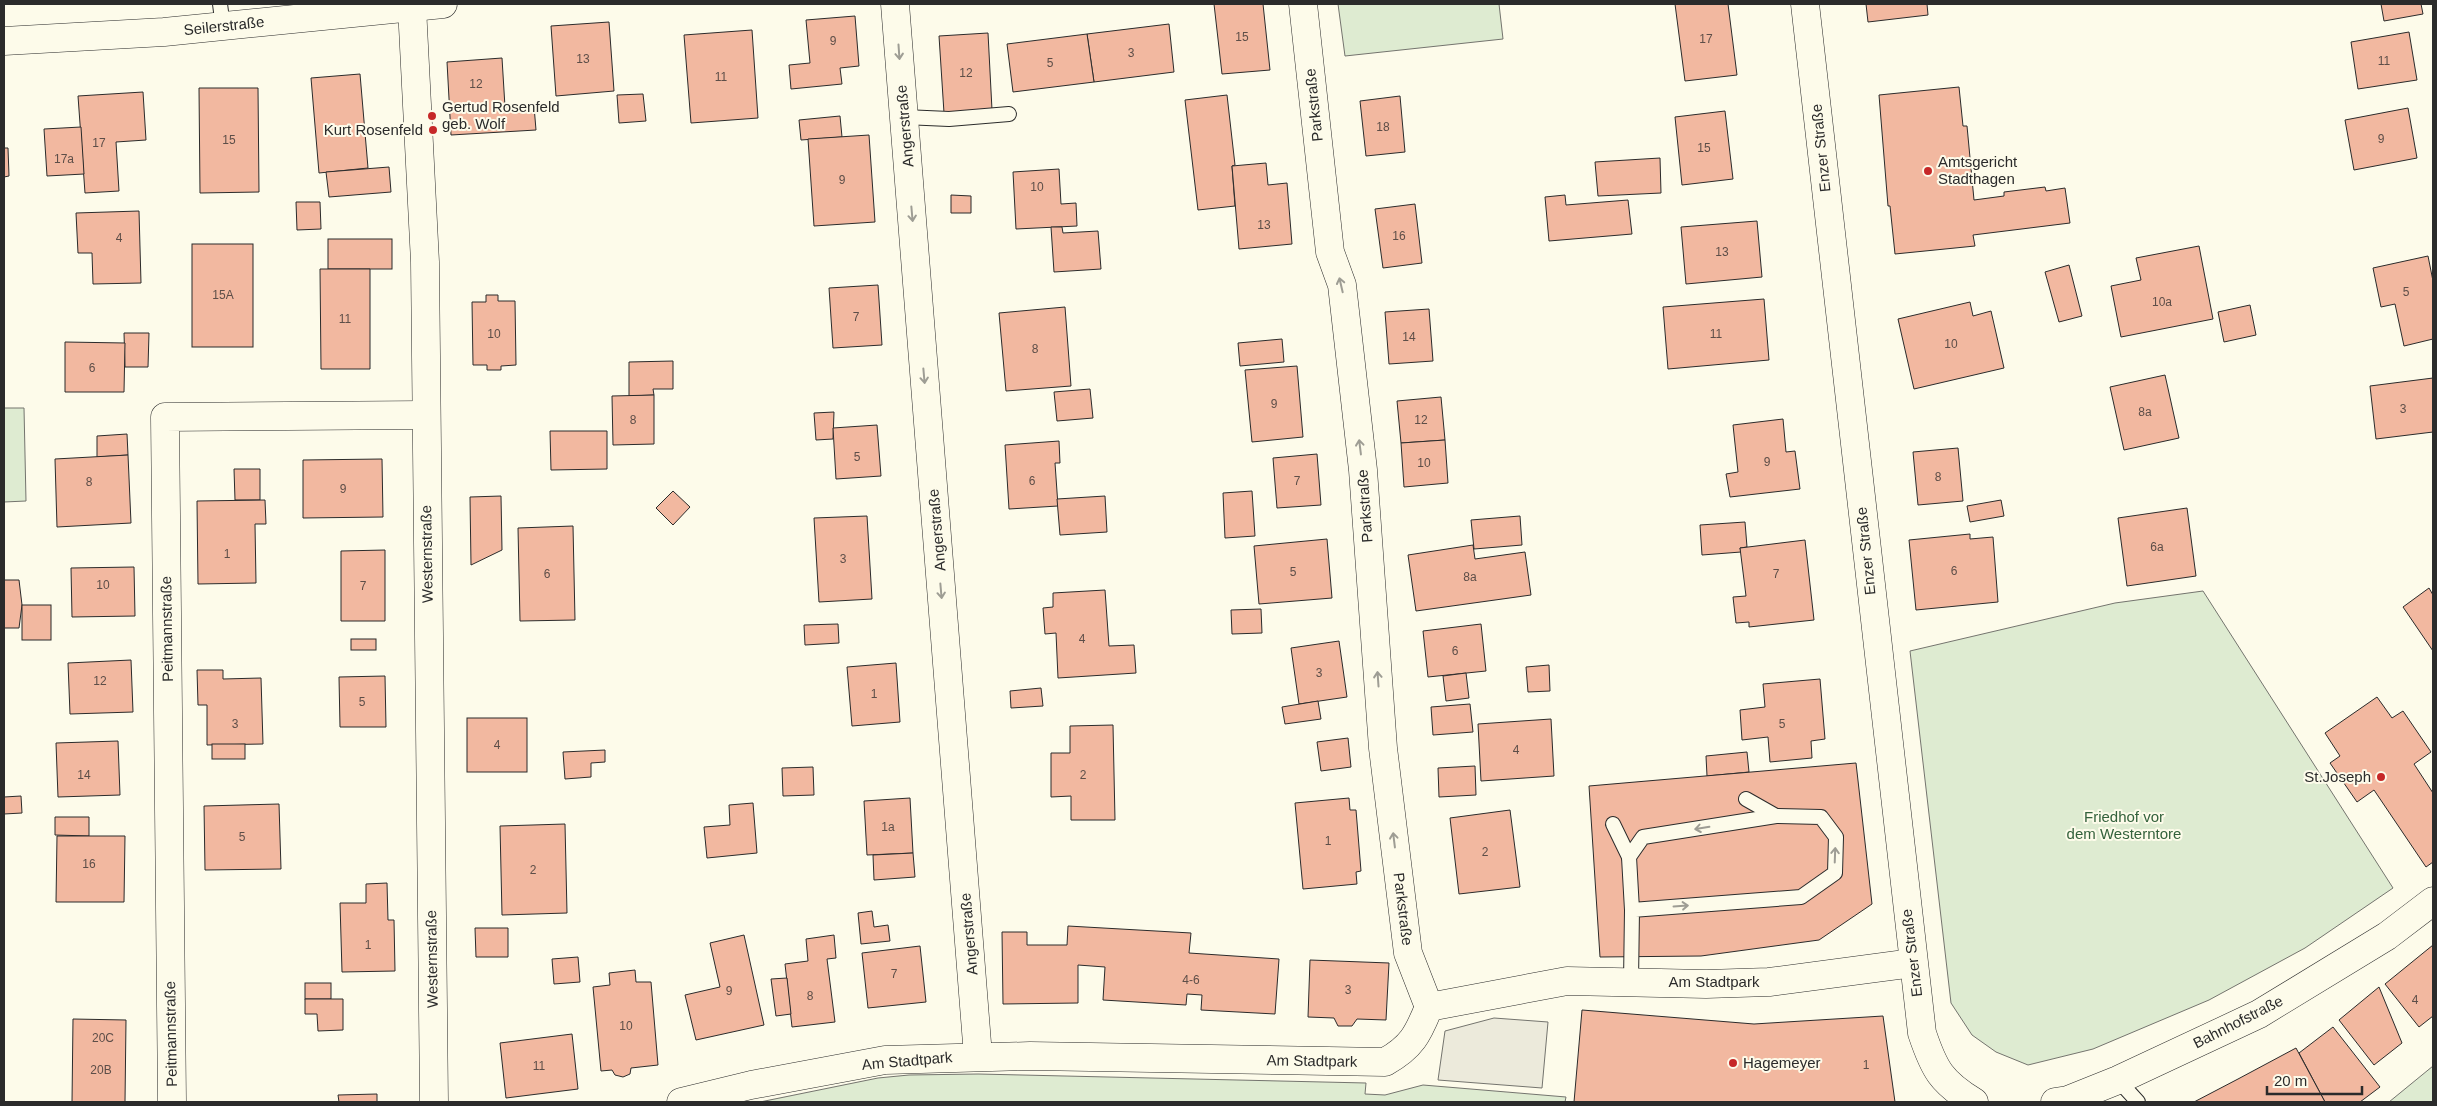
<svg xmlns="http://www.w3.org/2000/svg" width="2437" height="1106" viewBox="0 0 2437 1106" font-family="Arial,sans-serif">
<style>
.green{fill:#deebd1;stroke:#74746e}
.parking{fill:#eceadb;stroke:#74746e}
.building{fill:#f2b8a0;stroke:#2b2b2b}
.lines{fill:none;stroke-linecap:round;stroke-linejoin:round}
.lane-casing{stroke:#2b2b2b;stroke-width:16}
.street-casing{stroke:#2b2b2b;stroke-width:29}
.lane{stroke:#fdfbea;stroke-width:14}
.street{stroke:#fdfbea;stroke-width:28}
.oneway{stroke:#9e9d94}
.poi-dot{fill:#c62828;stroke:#fdfbea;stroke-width:2}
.labels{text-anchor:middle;stroke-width:4;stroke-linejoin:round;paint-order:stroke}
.number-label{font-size:12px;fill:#5d4e48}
.street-label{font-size:15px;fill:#2b2b2b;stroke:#fdfbea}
.poi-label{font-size:15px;fill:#2b2b2b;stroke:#fdfbea;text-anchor:start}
.park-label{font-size:15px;fill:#34623c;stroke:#fdfbea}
</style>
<rect width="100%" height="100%" fill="#fdfbea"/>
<g class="green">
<polygon points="1338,4 1499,4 1503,39 1345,56"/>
<polygon points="4,408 24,408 26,501 4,502"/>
<polygon points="2203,591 2393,888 2305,948 2209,1000 2093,1049 2028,1065 1996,1052 1972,1035 1951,1003 1910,651 2115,603"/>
<polygon points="2433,1066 2433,1102 2389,1102"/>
<polygon points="978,1074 1366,1083 1365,1094 1385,1095 1423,1085 1566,1097 1565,1102 760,1102 878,1078 909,1075"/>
</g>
<polygon class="parking" points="1494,1018 1548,1022 1542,1088 1438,1080 1445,1031"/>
<g class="building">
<polygon points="1214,4 1263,4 1270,70 1222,74"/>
<polygon points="1675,4 1728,4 1737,75 1685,81"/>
<polygon points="1866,4 1927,4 1928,15 1868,22"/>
<polygon points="2381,4 2421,4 2423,14 2384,21"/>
<polygon points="855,16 859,66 840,68 842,84 791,89 789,65 810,63 806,20"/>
<polygon points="609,22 614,91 556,96 551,26"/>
<polygon points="1169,24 1174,72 1094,82 1087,34"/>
<polygon points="752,30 758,118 691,123 684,35"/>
<polygon points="2409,32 2417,80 2358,89 2351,42"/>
<polygon points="988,33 992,110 944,113 939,36"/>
<polygon points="1087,34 1094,82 1013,92 1007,44"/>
<polygon points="502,58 505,107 534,106 536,130 451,135 447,62"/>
<polygon points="360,74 368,168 319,173 311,78"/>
<polygon points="1959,87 1963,126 1967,126 1974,200 2004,196 2004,192 2045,187 2046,191 2065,188 2070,223 1973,235 1975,246 1895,254 1890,206 1888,206 1879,95"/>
<polygon points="199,88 258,88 259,192 200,193"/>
<polygon points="143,92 146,140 116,142 119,191 85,193 78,96"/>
<polygon points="643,94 646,121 619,123 617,95"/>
<polygon points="1227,95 1235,165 1232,166 1235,206 1198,210 1185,100"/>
<polygon points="1400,96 1405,152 1366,156 1360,101"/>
<polygon points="2408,108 2417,158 2354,170 2345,120"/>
<polygon points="1725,111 1733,179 1682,185 1675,117"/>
<polygon points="840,116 842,137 801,140 799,120"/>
<polygon points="81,127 84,174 47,176 44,129"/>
<polygon points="869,135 875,222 814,226 808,139"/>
<polygon points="4,148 8,148 9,176 4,177"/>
<polygon points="1660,158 1661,193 1598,196 1595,162"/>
<polygon points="1266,163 1268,185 1287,183 1292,244 1239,249 1232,166"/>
<polygon points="389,167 391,192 329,197 326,172"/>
<polygon points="1059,169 1061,204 1076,203 1077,226 1016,229 1013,172"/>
<polygon points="951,195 971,196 971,213 951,213"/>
<polygon points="1565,195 1566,205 1628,200 1632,234 1549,241 1545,197"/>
<polygon points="296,202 320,202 321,229 297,230"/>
<polygon points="1415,204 1422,263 1383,268 1375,209"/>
<polygon points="139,211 141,283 93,284 92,253 78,253 76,213"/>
<polygon points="1757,221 1762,277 1686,284 1681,227"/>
<polygon points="1051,227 1062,227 1063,233 1098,231 1101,269 1054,272"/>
<rect x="328" y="239" width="64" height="30"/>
<rect x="192" y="244" width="61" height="103"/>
<polygon points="2199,246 2213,319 2121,337 2111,286 2141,280 2136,258"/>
<polygon points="2428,256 2433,281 2433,339 2404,346 2395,304 2381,307 2373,268"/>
<polygon points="2069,265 2082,316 2059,322 2045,272"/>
<polygon points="320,269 370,269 370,369 321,369"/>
<polygon points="878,285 882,345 833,348 829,288"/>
<polygon points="486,295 498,295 498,301 515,301 516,365 501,366 501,370 487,370 487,365 473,365 472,302 486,302"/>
<polygon points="1764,299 1769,360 1668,369 1663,307"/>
<polygon points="1970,302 1973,316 1991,311 2004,368 1914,389 1898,319"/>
<polygon points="2250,305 2256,335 2224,342 2218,312"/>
<polygon points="1065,307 1071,386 1006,391 999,313"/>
<polygon points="1429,309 1433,361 1389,364 1385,312"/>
<polygon points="124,333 149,333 148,367 125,367"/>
<polygon points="1282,339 1284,362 1240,366 1238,343"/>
<polygon points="65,342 125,343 124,392 65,392"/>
<polygon points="673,361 673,389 653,389 654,395 629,396 629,362"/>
<polygon points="1297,366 1303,437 1252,442 1245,370"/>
<polygon points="2165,375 2179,438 2124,450 2110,387"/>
<polygon points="2433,378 2433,432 2376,439 2370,386"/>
<polygon points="1090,389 1093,418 1057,421 1054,392"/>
<polygon points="654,395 654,444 613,445 612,396"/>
<polygon points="1441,397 1445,440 1401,443 1397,401"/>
<polygon points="834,412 833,439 816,440 814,413"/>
<polygon points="1783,419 1786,452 1795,451 1800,489 1730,497 1726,474 1738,472 1733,425"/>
<polygon points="877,425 881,476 836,479 833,428"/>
<polygon points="550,431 607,431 607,469 551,470"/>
<polygon points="127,434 128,455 97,457 97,436"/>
<polygon points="1445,440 1448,483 1404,487 1401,443"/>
<polygon points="1059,441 1060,463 1055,463 1058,506 1009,509 1005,445"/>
<polygon points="1958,448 1963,501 1918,505 1913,452"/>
<polygon points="1317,454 1321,505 1277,508 1273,458"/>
<polygon points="128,455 131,523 57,527 55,459"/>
<polygon points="382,459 383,517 303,518 303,460"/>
<polygon points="234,469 260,469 260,500 235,500"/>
<polygon points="673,491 690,507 673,525 656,508"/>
<polygon points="1252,491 1255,536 1225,538 1223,493"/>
<polygon points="501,496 502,550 471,565 470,497"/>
<polygon points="1105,496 1107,532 1060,535 1057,499"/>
<polygon points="265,500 266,524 255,524 256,583 198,584 197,501"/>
<polygon points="2001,500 2004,516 1970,522 1967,506"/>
<polygon points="2187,508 2196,576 2127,586 2118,518"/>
<polygon points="867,516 872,599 819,602 814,518"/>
<polygon points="1520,516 1522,545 1474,549 1471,520"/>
<polygon points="1745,522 1747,547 1740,548 1741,552 1702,555 1700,525"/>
<polygon points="573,526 575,620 520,621 518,528"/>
<polygon points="1970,534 1970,539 1993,537 1998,602 1916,610 1909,540"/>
<polygon points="1327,539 1332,598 1259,604 1254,546"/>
<polygon points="1805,540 1814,620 1749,627 1749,622 1736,623 1733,597 1746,596 1740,548"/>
<polygon points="1473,545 1475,559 1525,552 1531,595 1416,611 1408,555"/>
<polygon points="385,550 385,621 341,621 341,551"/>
<polygon points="134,567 135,616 72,617 71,568"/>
<polygon points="4,580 19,580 22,605 19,628 4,628"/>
<polygon points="2429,588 2433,595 2433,651 2403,607"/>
<polygon points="1105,590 1109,646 1134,645 1136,673 1058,678 1056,633 1045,634 1043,608 1053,607 1053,593"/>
<rect x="22" y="605" width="29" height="35"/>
<polygon points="1261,609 1262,633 1232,634 1231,610"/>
<polygon points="838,624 839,643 805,645 804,625"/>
<polygon points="1481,624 1486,671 1428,677 1423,631"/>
<rect x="351" y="639" width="25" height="11"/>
<polygon points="1339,641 1347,697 1299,704 1291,648"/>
<polygon points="131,660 133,712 70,714 68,663"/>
<polygon points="896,663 900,722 852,726 847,667"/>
<polygon points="1549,665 1550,691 1528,692 1526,667"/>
<polygon points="197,670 223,670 223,679 261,678 263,744 207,745 207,705 198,705"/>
<polygon points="1466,673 1469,698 1446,701 1443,676"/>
<polygon points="385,676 386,727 340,727 339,677"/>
<polygon points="1820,679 1825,739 1811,741 1812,758 1770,762 1768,737 1742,740 1740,710 1765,707 1763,684"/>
<polygon points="1041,688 1043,706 1011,708 1010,691"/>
<polygon points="2377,697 2392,718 2403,711 2431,752 2414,764 2433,793 2433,862 2426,867 2374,790 2357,802 2330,763 2340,756 2325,733"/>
<polygon points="1318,701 1321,719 1285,724 1282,707"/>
<polygon points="1470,704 1473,732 1433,735 1431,707"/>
<rect x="467" y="718" width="60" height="54"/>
<polygon points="1551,719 1554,776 1481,781 1478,724"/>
<polygon points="1113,725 1115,820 1071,820 1071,796 1051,797 1051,753 1070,753 1070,726"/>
<polygon points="1348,738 1351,767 1321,771 1317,742"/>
<polygon points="118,741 120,795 58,797 56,743"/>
<rect x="212" y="744" width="33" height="15"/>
<polygon points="605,750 605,762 591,763 591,777 565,779 563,752"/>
<polygon points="1747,752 1749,772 1707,776 1706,756"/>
<polygon points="1856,763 1872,904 1819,940 1701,956 1600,957 1589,786"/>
<polygon points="1475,766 1476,795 1439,797 1438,768"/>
<polygon points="813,767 814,795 783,796 782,768"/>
<polygon points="21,796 22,813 4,814 4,797"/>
<polygon points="910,798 913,853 867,855 864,801"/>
<polygon points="1349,798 1350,810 1356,810 1361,871 1356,872 1357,884 1303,889 1295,803"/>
<polygon points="753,803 757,853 707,858 704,827 730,825 729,805"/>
<polygon points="279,804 281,869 205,870 204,806"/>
<polygon points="1510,810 1520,887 1459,894 1450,818"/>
<polygon points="55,817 89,817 89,836 55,835"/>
<polygon points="565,824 567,913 502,915 500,826"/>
<polygon points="57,836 125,836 124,902 56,902"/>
<polygon points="913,853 915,877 874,880 873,855"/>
<polygon points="387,883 388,920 394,920 395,971 342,972 340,903 366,903 366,884"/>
<polygon points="872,911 874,927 888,925 890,941 861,944 858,913"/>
<polygon points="1068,926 1191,933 1189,953 1279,959 1275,1014 1201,1010 1202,995 1187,994 1186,1005 1103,1000 1105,967 1078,965 1078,1003 1003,1004 1002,932 1027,932 1027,945 1067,945"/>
<polygon points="475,928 508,928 508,957 476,957"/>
<polygon points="744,935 764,1025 696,1040 685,995 720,987 710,943"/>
<polygon points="834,935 836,958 827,959 835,1022 792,1027 785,964 808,961 806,939"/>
<polygon points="2433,945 2433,1016 2419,1027 2385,984"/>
<polygon points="920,946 926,1002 868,1008 862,953"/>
<polygon points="578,957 580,982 554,984 552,959"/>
<polygon points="1310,960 1389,963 1386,1020 1357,1019 1352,1026 1338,1026 1334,1018 1308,1017"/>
<polygon points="635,970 636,982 651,982 658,1065 631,1068 630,1074 623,1077 615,1075 612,1070 601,1071 593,987 610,985 609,973"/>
<polygon points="787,978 791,1014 776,1016 771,979"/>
<rect x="305" y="983" width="26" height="16"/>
<polygon points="2379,987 2402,1043 2374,1065 2339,1020"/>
<polygon points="305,999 343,999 343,1030 318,1031 317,1014 305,1014"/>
<polygon points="1582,1010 1754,1024 1883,1016 1895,1102 1574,1102"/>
<polygon points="73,1019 126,1020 125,1102 72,1102"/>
<polygon points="2333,1027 2380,1087 2360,1102 2325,1102 2299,1053"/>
<polygon points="572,1034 578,1089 506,1098 500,1043"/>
<polygon points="2296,1048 2325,1102 2194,1102 2238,1079"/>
<polygon points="377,1094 377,1102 339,1102 338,1095"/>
</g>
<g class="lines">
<defs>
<g id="lane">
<polyline points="220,4 223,27"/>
<polyline points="904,117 949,119 1009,114"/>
<polyline points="1746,799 1776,816"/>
<polyline points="1613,824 1629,857"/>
<polyline points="1631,982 1632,910 1629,857 1643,837 1776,816 1821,817 1836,837 1835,873 1801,897 1632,910"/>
<polyline points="2118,1080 2138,1102"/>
</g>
<g id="street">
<polyline points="895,4 978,1056"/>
<polyline points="1303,4 1330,252 1342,285 1363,470 1383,748 1408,953 1429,1007"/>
<path d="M1805,4L1922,1033C1934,1069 1941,1082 1974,1102"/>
<polyline points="412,7 425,262 434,1102"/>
<polyline points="4,41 164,32 443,4"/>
<polyline points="172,1102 165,417 425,415"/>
<path d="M681,1102L751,1085L885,1060L1030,1056L1385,1062C1412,1047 1418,1034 1429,1007L1567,981L1706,984L1769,982L1913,963"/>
<polyline points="2055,1102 2068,1100 2118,1080 2259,1014 2387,936 2433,901"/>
</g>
</defs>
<use href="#lane" class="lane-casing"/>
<use href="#street" class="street-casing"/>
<use href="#lane" class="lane"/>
<use href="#street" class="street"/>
</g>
<defs><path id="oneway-shaft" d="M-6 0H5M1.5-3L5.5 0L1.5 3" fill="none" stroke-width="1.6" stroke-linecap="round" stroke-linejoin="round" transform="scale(1.25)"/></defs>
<g class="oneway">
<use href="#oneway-shaft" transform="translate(899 52) rotate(86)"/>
<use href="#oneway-shaft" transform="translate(912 214) rotate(85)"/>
<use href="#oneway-shaft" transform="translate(1341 285) rotate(-103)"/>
<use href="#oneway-shaft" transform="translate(924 376) rotate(85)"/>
<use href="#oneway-shaft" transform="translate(1360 447) rotate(-97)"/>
<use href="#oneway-shaft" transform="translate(941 591) rotate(85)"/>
<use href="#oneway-shaft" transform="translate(1378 679) rotate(-94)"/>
<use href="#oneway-shaft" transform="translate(1702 828) rotate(171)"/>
<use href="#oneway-shaft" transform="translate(1394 840) rotate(-97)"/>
<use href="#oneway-shaft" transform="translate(1835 855) rotate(-88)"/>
<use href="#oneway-shaft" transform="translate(1681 906) rotate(-4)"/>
</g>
<g class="poi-dot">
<circle cx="432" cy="116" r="5"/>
<circle cx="433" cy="130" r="5"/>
<circle cx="1928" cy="171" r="5"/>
<circle cx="2381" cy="777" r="5"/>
<circle cx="1733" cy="1063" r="5"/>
</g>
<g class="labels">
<g class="number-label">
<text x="1242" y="41">15</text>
<text x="1706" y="43">17</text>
<text x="833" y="45">9</text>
<text x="1131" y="57">3</text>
<text x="583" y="63">13</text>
<text x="2384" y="65">11</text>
<text x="1050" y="67">5</text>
<text x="966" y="77">12</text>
<text x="721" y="81">11</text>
<text x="476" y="88">12</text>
<text x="1383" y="131">18</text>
<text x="2381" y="143">9</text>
<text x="229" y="144">15</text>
<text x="99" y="147">17</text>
<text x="1704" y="152">15</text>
<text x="64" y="163">17a</text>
<text x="842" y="184">9</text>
<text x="1037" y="191">10</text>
<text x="1264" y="229">13</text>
<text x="1399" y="240">16</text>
<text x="119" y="242">4</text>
<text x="1722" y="256">13</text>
<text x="2406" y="296">5</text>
<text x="223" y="299">15A</text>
<text x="2162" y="306">10a</text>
<text x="856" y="321">7</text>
<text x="345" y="323">11</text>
<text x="494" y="338">10</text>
<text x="1716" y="338">11</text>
<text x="1409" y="341">14</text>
<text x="1951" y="348">10</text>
<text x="1035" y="353">8</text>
<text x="92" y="372">6</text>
<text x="1274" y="408">9</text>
<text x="2403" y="413">3</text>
<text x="2145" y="416">8a</text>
<text x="633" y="424">8</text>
<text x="1421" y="424">12</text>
<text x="857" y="461">5</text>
<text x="1767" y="466">9</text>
<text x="1424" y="467">10</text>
<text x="1938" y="481">8</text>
<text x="1032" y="485">6</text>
<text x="1297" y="485">7</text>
<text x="89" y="486">8</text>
<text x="343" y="493">9</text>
<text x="2157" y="551">6a</text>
<text x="227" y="558">1</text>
<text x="843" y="563">3</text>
<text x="1954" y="575">6</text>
<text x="1293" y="576">5</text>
<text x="547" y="578">6</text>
<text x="1776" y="578">7</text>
<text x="1470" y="581">8a</text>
<text x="103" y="589">10</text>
<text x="363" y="590">7</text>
<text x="1082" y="643">4</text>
<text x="1455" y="655">6</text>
<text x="1319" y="677">3</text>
<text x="100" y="685">12</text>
<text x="874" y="698">1</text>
<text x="362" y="706">5</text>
<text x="235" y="728">3</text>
<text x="1782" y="728">5</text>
<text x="497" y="749">4</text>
<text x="1516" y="754">4</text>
<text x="84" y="779">14</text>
<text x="1083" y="779">2</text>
<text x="888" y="831">1a</text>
<text x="242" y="841">5</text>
<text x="1328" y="845">1</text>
<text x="1485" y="856">2</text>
<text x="89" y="868">16</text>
<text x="533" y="874">2</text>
<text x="368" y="949">1</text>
<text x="894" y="978">7</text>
<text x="1191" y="984">4-6</text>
<text x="1348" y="994">3</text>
<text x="729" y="995">9</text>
<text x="810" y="1000">8</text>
<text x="2415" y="1004">4</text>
<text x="626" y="1030">10</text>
<text x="103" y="1042">20C</text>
<text x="1866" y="1069">1</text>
<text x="539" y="1070">11</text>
<text x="101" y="1074">20B</text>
</g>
<g class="street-label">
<text transform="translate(224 26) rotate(-6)" y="5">Seilerstraße</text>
<text transform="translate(1314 105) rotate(-96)" y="5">Parkstraße</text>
<text transform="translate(905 126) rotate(-95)" y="5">Angerstraße</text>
<text transform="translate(1821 148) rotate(-96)" y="5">Enzer Straße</text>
<text transform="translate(1365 506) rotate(-94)" y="5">Parkstraße</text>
<text transform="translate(937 530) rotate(-95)" y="5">Angerstraße</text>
<text transform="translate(1866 551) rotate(-96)" y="5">Enzer Straße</text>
<text transform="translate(427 554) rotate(-91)" y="5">Westernstraße</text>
<text transform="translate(167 629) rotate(-91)" y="5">Peitmannstraße</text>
<text transform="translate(1403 909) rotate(83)" y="5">Parkstraße</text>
<text transform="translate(969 934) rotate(-95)" y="5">Angerstraße</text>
<text transform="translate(1912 953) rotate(-97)" y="5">Enzer Straße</text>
<text transform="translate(432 959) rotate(-91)" y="5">Westernstraße</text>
<text x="1714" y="987">Am Stadtpark</text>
<text transform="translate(2238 1022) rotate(-27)" y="5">Bahnhofstraße</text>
<text transform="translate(171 1034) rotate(-91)" y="5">Peitmannstraße</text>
<text transform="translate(907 1061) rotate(-5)" y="5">Am Stadtpark</text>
<text transform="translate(1312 1061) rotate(1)" y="5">Am Stadtpark</text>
</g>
<g class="poi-label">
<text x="442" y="112">Gertud Rosenfeld<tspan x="442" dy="17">geb. Wolf</tspan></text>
<text x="423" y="135" text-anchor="end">Kurt Rosenfeld</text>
<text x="1938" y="167">Amtsgericht<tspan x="1938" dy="17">Stadthagen</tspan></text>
<text x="2371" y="782" text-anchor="end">St.Joseph</text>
<text x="1743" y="1068">Hagemeyer</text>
</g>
<g class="park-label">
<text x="2124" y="822">Friedhof vor<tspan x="2124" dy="17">dem Westerntore</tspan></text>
</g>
</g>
<rect width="2437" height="1106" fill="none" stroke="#2b2b2b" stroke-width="10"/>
<path d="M2267 1086v8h95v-8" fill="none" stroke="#2b2b2b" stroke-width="2.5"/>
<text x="2274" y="1086" font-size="15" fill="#2b2b2b" stroke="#fdfbea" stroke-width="4" paint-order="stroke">20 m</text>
</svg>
